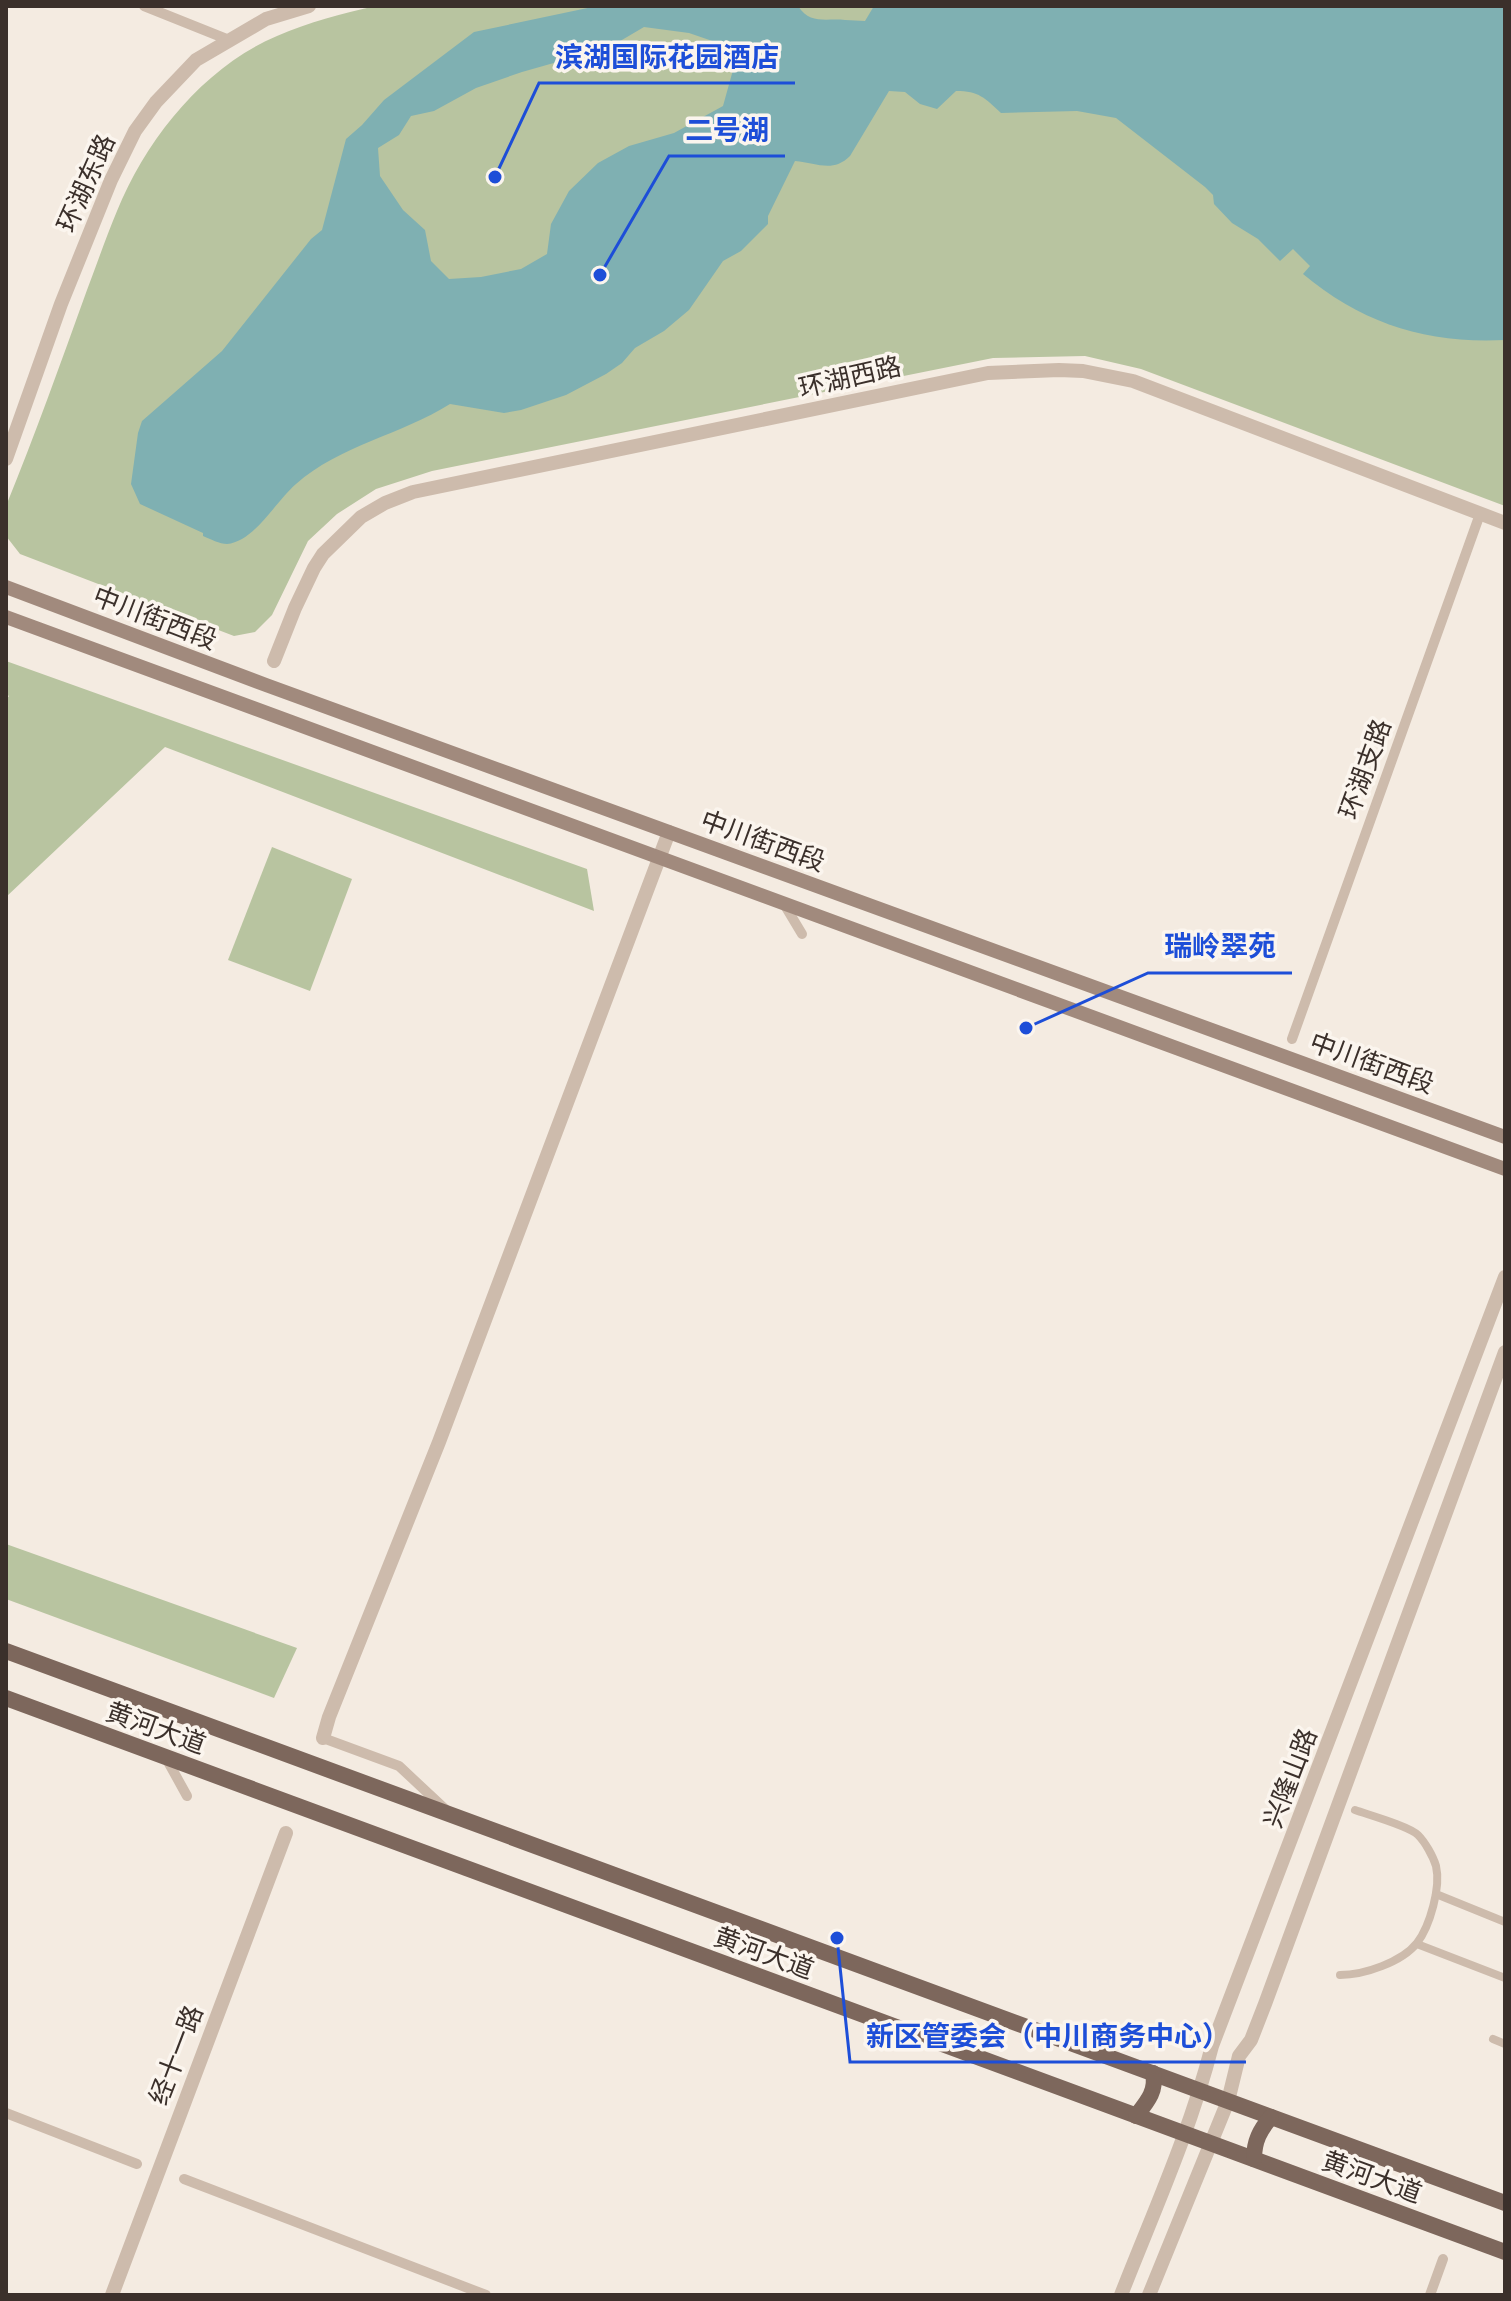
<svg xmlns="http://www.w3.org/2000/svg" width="1511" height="2301" viewBox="0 0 1511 2301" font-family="Ubuntu,'Noto Sans SC',sans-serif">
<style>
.green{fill:#b8c4a0}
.water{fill:#7fb0b2;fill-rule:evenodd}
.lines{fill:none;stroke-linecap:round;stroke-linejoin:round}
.pedestrian{stroke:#cdbbac;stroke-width:8}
.minor{stroke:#cdbbac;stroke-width:10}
.tertiary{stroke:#cdbbac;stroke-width:14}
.secondary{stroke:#a18a7d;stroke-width:14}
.primary{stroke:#7d675c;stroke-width:16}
.labels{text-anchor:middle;stroke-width:7;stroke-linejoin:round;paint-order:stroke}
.street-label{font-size:26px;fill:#3b302b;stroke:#fbf5ee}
.leader{fill:none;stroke:#1d4ed8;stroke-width:3}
.callout-dot{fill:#1d4ed8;stroke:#fbf5ee;stroke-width:3}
.callout-label{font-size:28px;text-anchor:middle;font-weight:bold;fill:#1d4ed8;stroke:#fbf5ee;stroke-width:7;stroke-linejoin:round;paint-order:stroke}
</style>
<rect width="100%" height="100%" fill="#f4ebe1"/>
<g class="green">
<path d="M376,6H1505V506L1141,369L1085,356L993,358L432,471L376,489L337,514L308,541L272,615L255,632L234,636L20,554L6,536V506C35,435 61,362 87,290C97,264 106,237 117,211C147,138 204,67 277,36C309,22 343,13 376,6Z"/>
<polygon points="6,661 587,869 594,911 165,747 6,897 6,700 9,696 6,694"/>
<polygon points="272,847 352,879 310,991 228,960"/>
<polygon points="6,1544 297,1648 274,1698 6,1599"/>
</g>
<path class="water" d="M597,6H798C810,25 826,18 845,20C852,20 858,21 865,21L874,6H1505V340C1427,344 1363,324 1303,274L1310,266L1293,249L1280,261L1258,239L1232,223L1214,204L1213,195L1205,187L1116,118L1077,111L1001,113C985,98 979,91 956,91L937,109L920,104L905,92L889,91L850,156C833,173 817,163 795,161L768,216V224L741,251L723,261L689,310L664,331L635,348L622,363L606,374L566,395L521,410L504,413L450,404C401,435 340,445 296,484C276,501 254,542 227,544C220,544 210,539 203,536V533L140,504L131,484L138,433L142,421L222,351L311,239L322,230L346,139L362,125L384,100L474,32ZM644,27L689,33L724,45L733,70L723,106L674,133L629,146L598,163L569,191L551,224L547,254L521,269L481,277L449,279L431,261L425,230L403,210L380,176L378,148L399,135L411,116L434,111L476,88L522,72L610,47Z"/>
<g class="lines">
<g class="pedestrian">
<polyline points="1436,1894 1505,1922"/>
<polyline points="1417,1944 1505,1978"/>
<path d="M1340,1975C1364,1975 1402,1962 1417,1943C1430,1926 1441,1887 1436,1866C1433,1856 1425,1842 1418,1835C1409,1826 1369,1815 1355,1810"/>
<polyline points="1493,2039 1505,2044"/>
</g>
<g class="minor">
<polyline points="144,6 229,40"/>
<polyline points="784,904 802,934"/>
<polyline points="1292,1039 1480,514"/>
<polyline points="323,1738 399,1766 446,1810"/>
<polyline points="166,1758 187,1796"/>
<polyline points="6,2113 137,2164"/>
<polyline points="184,2179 486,2295"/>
<polyline points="1430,2295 1443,2259"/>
</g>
<g class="tertiary">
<polyline points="6,459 61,304 111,180 135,131 156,102 196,60 266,19 309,6"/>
<polyline points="274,661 295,608 314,568 323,554 361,517 385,503 413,492 988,373 1059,370 1083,371 1133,381 1505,523"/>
<polyline points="323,1738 329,1717 439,1442 669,832"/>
<polyline points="112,2295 286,1833"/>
<path d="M1121,2295C1153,2213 1190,2132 1212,2046L1505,1277"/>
<polyline points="1149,2295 1228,2101 1239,2056 1251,2040 1265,2004 1505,1352"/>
</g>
<g class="secondary">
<polyline points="6,587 266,685 1505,1137"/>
<polyline points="6,617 1505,1169"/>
</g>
<g class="primary">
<polyline points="6,1651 1505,2203"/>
<polyline points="6,1698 1505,2252"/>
<path d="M1136,2116C1147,2102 1157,2091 1153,2073"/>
<path d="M1254,2159C1254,2141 1260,2130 1271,2117"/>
</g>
</g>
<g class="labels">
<g class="street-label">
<text transform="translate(86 183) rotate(-66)" y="9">环湖东路</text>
<text transform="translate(850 377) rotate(-13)" y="9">环湖西路</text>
<text transform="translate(155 618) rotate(21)" y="9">中川街西段</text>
<text transform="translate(1365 769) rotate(-70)" y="9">环湖支路</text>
<text transform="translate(763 841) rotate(20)" y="9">中川街西段</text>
<text transform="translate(1372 1063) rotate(20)" y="9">中川街西段</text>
<text transform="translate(156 1728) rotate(20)" y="9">黄河大道</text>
<text transform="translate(1290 1778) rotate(-69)" y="9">兴隆山路</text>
<text transform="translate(764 1953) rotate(20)" y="9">黄河大道</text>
<text transform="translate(176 2055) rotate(-69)" y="9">经十一路</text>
<text transform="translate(1372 2177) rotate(20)" y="9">黄河大道</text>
</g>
</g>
<path class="leader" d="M495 177L539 83H795M600 275L669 156H785M1026 1028L1148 973H1292M837 1938L850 2062H1246"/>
<g class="callout-dot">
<circle cx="495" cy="177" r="8"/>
<circle cx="600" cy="275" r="8"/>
<circle cx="1026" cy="1028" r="8"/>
<circle cx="837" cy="1938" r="8"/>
</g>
<g class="callout-label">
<text x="667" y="67">滨湖国际花园酒店</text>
<text x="727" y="140">二号湖</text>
<text x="1220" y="956">瑞岭翠苑</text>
<text x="1048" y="2046">新区管委会（中川商务中心）</text>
</g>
<rect width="1511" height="2301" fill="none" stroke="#3b302b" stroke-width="16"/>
</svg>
